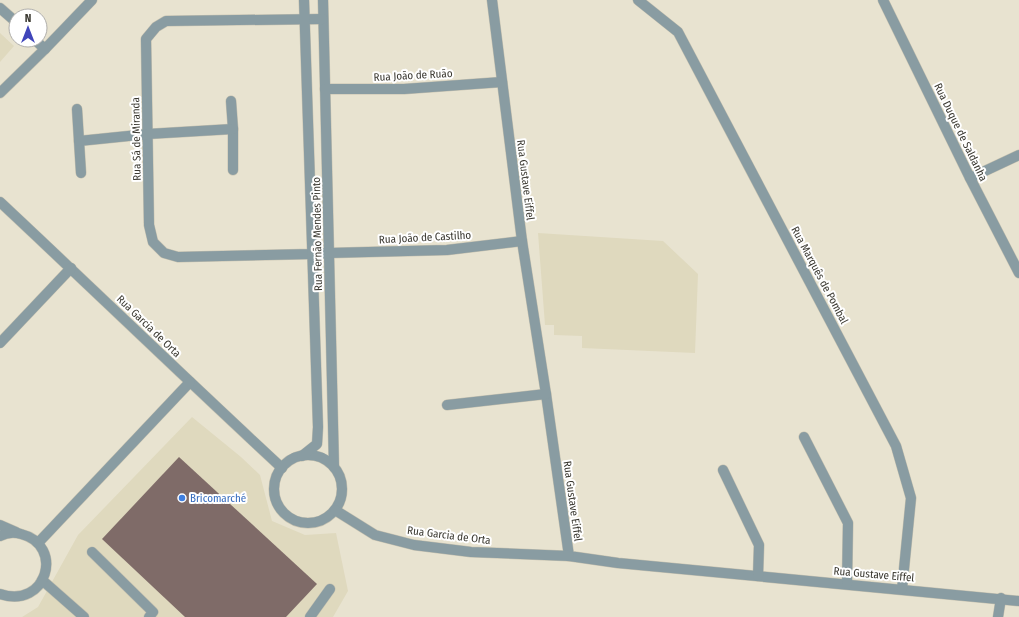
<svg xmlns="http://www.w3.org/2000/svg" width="1019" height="617" viewBox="0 0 1019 617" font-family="'Fira Sans Condensed',sans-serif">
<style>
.built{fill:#dfd9be}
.building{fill:#7f6b68}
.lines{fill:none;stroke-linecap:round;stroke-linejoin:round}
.service-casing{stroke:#c5c1b0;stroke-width:11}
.minor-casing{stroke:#c5c1b0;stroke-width:11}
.service{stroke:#899ca2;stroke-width:10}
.minor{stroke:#899ca2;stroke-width:10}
.shop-dot{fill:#3f7fe0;stroke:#fff;stroke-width:1.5}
.labels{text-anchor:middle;stroke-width:4;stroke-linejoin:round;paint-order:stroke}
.street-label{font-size:11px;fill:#3a3830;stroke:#fff}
.shop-label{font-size:11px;fill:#366cbe;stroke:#fff;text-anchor:start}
</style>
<rect width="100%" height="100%" fill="#e8e3d0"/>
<g class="built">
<polygon points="0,33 14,46 0,62"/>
<polygon points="538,233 663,241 698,274 695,353 582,348 582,336 554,335 554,325 545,325"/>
<polygon points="192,417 241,457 260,475 272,521 305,535 336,533 348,591 333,617 22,617 38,607 78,535"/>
</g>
<polygon class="building" points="179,457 317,584 286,617 185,617 102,539"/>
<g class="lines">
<defs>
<g id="service">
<polyline points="92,552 153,612 149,617"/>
<polyline points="42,580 84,617"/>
<polyline points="310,617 330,589"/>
</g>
<g id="minor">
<polyline points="323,0 334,467"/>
<polyline points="492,0 522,241 546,394 569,556 618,563 1019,601"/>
<polyline points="638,0 678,32 896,446 911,498 902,589"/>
<polyline points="883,0 970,178 1019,273"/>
<polyline points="0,8 16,22"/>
<polyline points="323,19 166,21 156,27 146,39 149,225 153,242 164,253 178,257 312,254 329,253 447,250 522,241"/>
<polyline points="45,49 92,0"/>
<polyline points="325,89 404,89 502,82"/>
<polyline points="0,93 45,49 35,40"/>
<polyline points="231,101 233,129 233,170"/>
<polyline points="77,109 81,173"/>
<polyline points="79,141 148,134 233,129"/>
<polyline points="970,178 1019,155"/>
<path d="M0,202C94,290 187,380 282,468"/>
<polyline points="0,343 71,268"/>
<polyline points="447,405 546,394"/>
<polyline points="804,437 848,523 847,584"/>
<circle cx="308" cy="489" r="34"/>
<polyline points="302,456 317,444 318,427 304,0"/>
<polyline points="723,470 759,545 758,576"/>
<polyline points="335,510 375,535 414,545 471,552 569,556"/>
<polyline points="0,525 16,532"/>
<path d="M0,536C6,533 14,532 21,534C65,545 47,610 0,594"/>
<polyline points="38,543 190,382"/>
<polyline points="998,617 1001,598"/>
</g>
</defs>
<use href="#service" class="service-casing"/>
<use href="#minor" class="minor-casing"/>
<use href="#service" class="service"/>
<use href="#minor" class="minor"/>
</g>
<circle class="shop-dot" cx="182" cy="498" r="4"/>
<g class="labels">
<g class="street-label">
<text transform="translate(413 75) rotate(-3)" y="4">Rua João de Ruão</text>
<text transform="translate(961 132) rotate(64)" y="4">Rua Duque de Saldanha</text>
<text transform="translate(136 139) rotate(-91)" y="4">Rua Sá de Miranda</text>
<text transform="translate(526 180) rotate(83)" y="4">Rua Gustave Eiffel</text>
<text transform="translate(317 234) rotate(-91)" y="4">Rua Fernão Mendes Pinto</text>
<text transform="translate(425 237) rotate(-3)" y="4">Rua João de Castilho</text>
<text transform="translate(820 275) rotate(62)" y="4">Rua Marquês de Pombal</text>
<text transform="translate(149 326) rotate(44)" y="4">Rua Garcia de Orta</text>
<text transform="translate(573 501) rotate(82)" y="4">Rua Gustave Eiffel</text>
<text transform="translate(449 535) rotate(7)" y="4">Rua Garcia de Orta</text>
<text transform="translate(874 574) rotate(5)" y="4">Rua Gustave Eiffel</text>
</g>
<g class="shop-label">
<text x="190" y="502">Bricomarché</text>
</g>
</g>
<g transform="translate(28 28)"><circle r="19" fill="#ffffff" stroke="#b0afac"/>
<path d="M0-3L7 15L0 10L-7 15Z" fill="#4045ba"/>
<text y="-6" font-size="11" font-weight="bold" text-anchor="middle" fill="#3a3830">N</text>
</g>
</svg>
